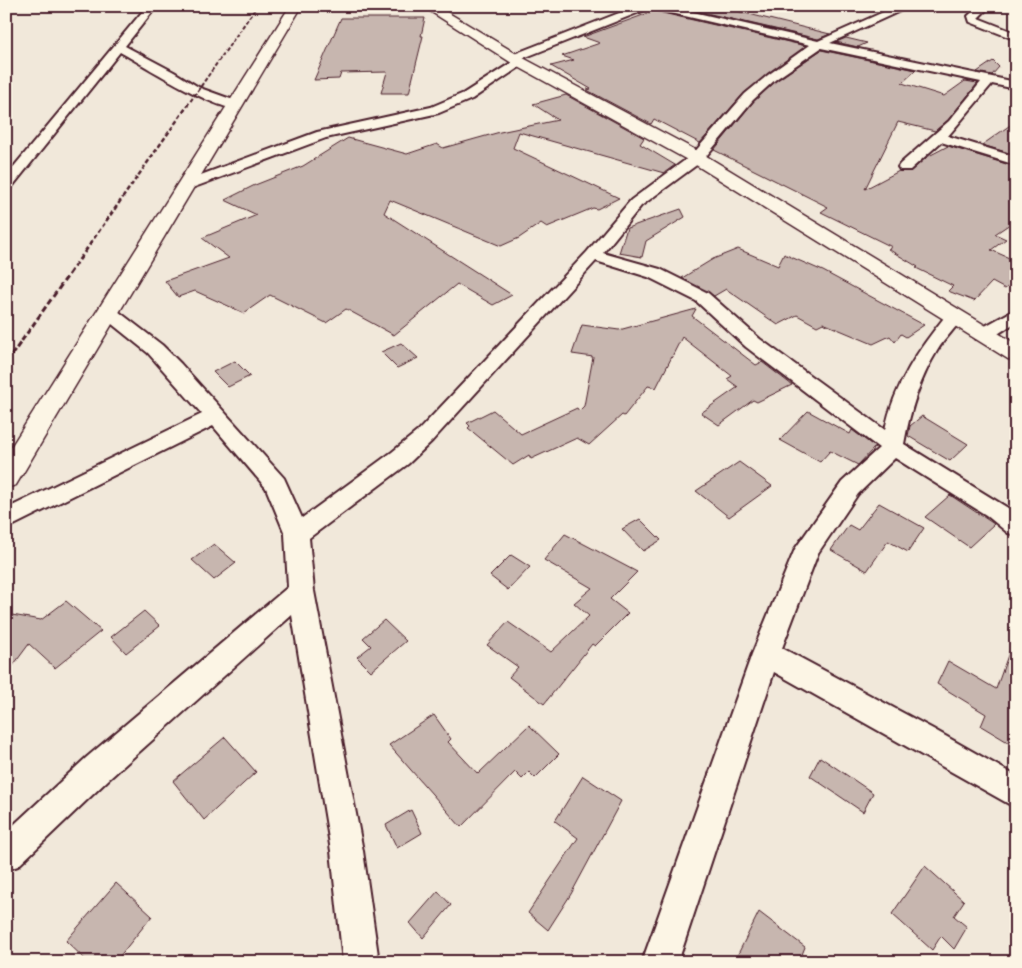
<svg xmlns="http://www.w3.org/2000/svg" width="1022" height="968" viewBox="0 0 1022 968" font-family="Delius,sans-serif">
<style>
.building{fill:#c7b6af;stroke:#4a1f2b}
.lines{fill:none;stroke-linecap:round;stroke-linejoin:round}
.street-casing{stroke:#4a1f2b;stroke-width:4}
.secondary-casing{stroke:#4a1f2b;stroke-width:3}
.street{fill:#fcf5e5;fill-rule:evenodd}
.secondary{fill:#fcf5e5;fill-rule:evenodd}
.rail-far2{stroke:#4a1f2b;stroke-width:2;stroke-dasharray:4 2;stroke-linecap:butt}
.rail-far1{stroke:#4a1f2b;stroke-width:2.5;stroke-dasharray:4.5 2.5;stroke-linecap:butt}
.rail{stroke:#4a1f2b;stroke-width:3;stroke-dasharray:6 3;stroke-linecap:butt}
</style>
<rect width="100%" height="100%" fill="#f1e8da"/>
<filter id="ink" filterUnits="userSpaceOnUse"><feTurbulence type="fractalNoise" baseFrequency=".02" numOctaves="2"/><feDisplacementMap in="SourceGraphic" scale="10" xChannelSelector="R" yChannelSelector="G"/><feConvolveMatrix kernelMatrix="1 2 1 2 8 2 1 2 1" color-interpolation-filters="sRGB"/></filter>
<g filter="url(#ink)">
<g class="building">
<polygon points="676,6 716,6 830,34 818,39"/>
<polygon points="654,11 806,46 744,93 700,143 654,119 651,124 587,90 591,89 551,66 574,60 562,56 600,43 583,37"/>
<polygon points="341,18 425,18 421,36 423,36 409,93 381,93 387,72 341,73 339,79 314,80"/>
<polygon points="846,38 867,43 858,47 836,42"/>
<polygon points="821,50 916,70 902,83 944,96 965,81 978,83 948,120 935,131 898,122 865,189 899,171 911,171 927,157 948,146 1016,167 1016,220 995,234 1006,239 991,250 1016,261 1016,281 1005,289 992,282 974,301 948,291 953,286 916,268 918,267 888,249 892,247 821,212 828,207 714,150 754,101 777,80"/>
<polygon points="993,61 999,67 992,75 977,72"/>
<polygon points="566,95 644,138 640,144 675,165 664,173 519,132 513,148 619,198 597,209 593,208 547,227 541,223 519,238 501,246 390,200 384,213 512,295 493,305 457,284 394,335 346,309 326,323 270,295 244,313 195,291 178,297 165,281 229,258 202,238 257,215 225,200 255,185 303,166 348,138 407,154 437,144 443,148 500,132 558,120 533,104"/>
<polygon points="1016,121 1016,155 982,145"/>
<polygon points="681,209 685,217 646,241 642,257 619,253 627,228"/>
<polygon points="738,249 778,266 784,254 823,271 924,325 906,337 901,334 895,342 890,336 873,344 823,323 817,326 797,315 778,325 726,289 714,296 682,278 713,259"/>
<polygon points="696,309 692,316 756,365 762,362 792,385 757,402 753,400 719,425 701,413 738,387 727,379 732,376 682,337 656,388 648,386 624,416 622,415 589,445 577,438 531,459 529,455 513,465 468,428 470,426 467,423 493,410 521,434 577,408 579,411 584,406 593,357 572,354 582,325 619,330"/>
<polygon points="401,343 418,358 397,368 381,352"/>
<polygon points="235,361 250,376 228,387 213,372"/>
<polygon points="808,411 850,434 852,430 875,447 858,465 830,451 820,462 780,440"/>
<polygon points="922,416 968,444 950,461 908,436 910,426"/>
<polygon points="739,462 772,486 729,517 696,491"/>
<polygon points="950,495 994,524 969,547 925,517"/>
<polygon points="879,503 924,528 908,552 888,541 867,571 831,550 849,525 858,530"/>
<polygon points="640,519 661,540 643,551 622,529"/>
<polygon points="565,534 637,572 610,599 628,613 595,646 592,644 544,704 509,677 518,667 487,645 508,622 551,652 589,616 574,603 592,588 544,560"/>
<polygon points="214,544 236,563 214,580 192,560"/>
<polygon points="511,555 530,567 508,590 490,576"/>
<polygon points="66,601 101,631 55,668 29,644 6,675 6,614 41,620"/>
<polygon points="144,611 160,626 126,653 111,637"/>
<polygon points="384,620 406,641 371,671 357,657 371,646 363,638"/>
<polygon points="1013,641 1016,641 1016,747 981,726 986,714 937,684 948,661 996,689"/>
<polygon points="434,715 451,739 448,742 478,774 529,725 559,754 535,778 529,772 522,779 515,772 461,827 389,745"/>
<polygon points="225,737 256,772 204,820 173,781"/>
<polygon points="820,757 873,793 863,812 810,776"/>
<polygon points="583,776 621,801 571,894 548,930 528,913 578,838 555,821"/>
<polygon points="411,810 422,833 397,848 386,825"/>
<polygon points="925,866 964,901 954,916 967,927 954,949 941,936 932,950 892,914"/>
<polygon points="116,883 152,916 115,962 88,962 66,941"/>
<polygon points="438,891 451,905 423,938 410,923"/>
<polygon points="759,912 805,947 799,962 734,962"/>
</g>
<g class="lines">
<defs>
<g id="street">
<path d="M147,6H157L125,46L174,72L200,88L239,102L241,105L239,108C219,113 142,64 120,52L11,188L6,189V176Z"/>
<path d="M637,6H667L818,41L897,6H911L830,43L1016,82V89L992,84L948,136L1016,157V165L941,142L910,170H900L898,167L900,164L949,121L981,82L821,48L776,79L753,100L702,161L641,206L603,253L660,269L708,293L760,339L885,430C894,385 919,348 948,313H960L963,317C955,329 944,339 937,351C919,380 910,411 904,444L1016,513V535L1008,533L986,515L895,458L858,494L818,553L782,648L933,729L1016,776V808L774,672L678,962H642L752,654L795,549L842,482L879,448L746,347L696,301L648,277L596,261L432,441L408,464L309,538L314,591L363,851L379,962H343L331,851L292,615L109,779L18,866L6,870V832L87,757L288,587L285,534L266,488L213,426L6,529V509L202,414L148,353L102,316L99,312L102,308H114L162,345L181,364L284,478L302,518L392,452L418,431L587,252L631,200L692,155L745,94L768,75L810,45L650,8L521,59L526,62L524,64L472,99L439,113L326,138L192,188H182L180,185L182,182L317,132L431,107L464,93L514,61L509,60V56Z"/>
<polygon points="979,6 990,6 978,18 1016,33 1016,40 970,22 968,16"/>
<polygon points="1016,309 1016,322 990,339 976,339 974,335 976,331"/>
</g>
<g id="secondary">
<polygon points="290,6 302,6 16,485 6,488 6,455"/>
<polygon points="422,6 437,6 525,59 703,154 1016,344 1016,361 1008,359 691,162 515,65"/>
</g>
</defs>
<use href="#street" class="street-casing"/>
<use href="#secondary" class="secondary-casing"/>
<use href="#street" class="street"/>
<use href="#secondary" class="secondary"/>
<polyline class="rail-far2" points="187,106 257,6"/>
<polyline class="rail-far1" points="90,244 188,105"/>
<polyline class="rail" points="6,363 91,243"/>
</g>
</g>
<rect width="1022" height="968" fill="none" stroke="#fcf5e5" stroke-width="25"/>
<rect x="12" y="12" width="997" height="943" fill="none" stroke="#4a1f2b" stroke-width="2" filter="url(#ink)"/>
</svg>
